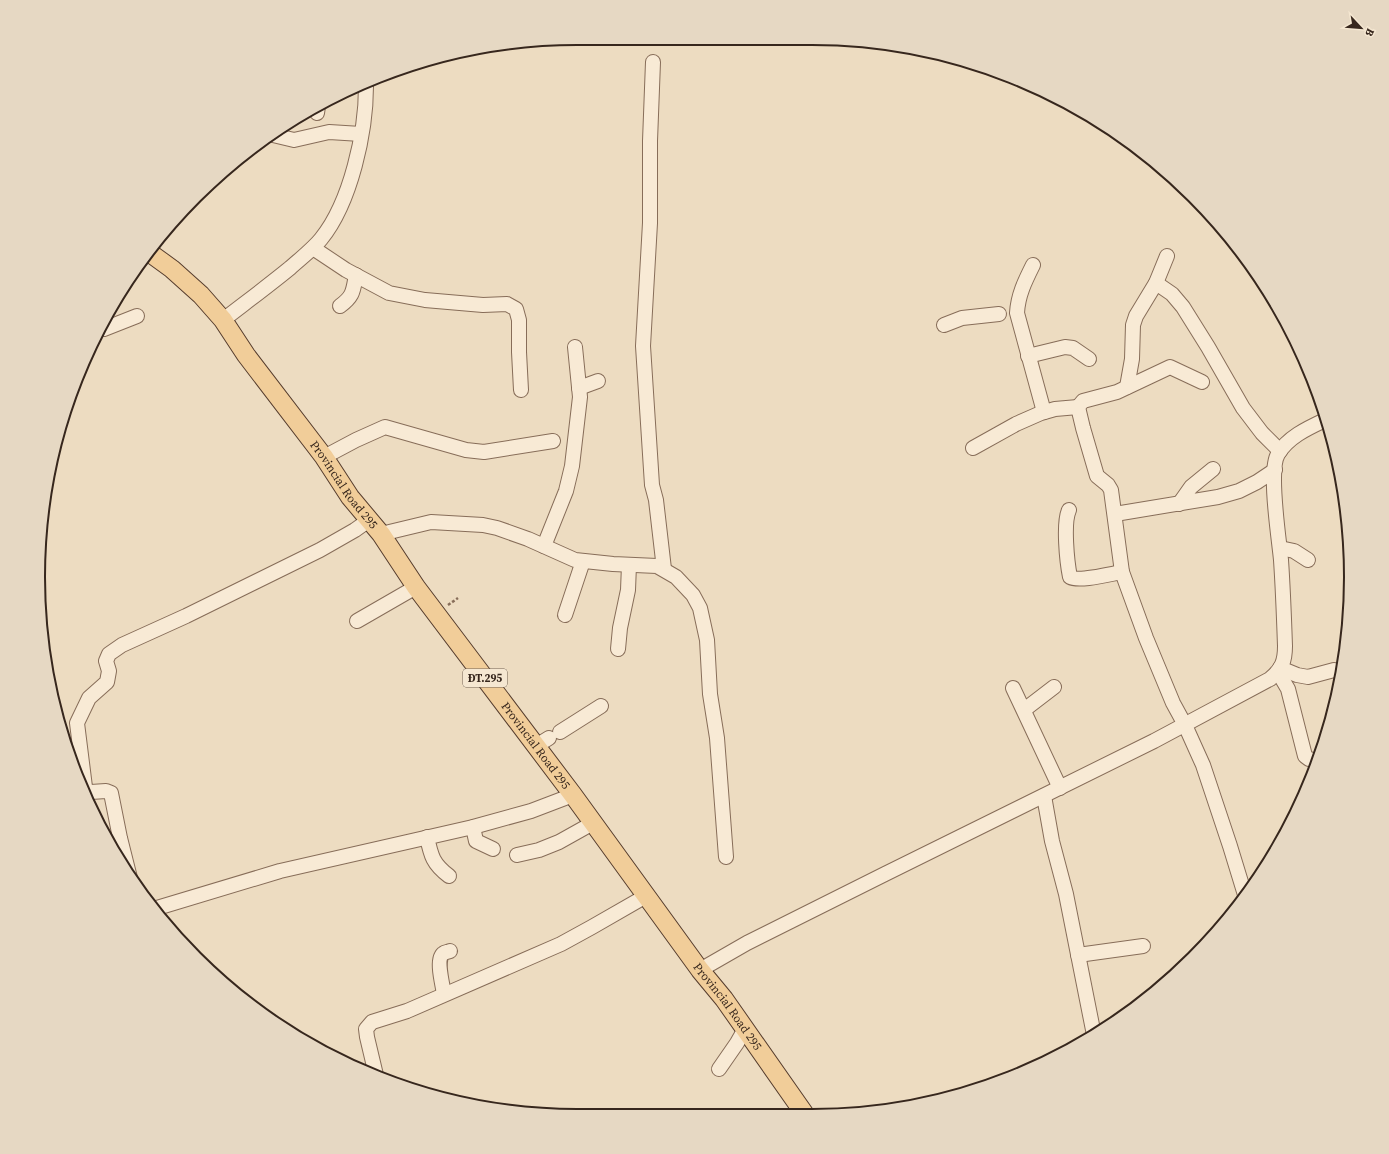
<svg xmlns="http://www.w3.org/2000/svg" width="1389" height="1154" viewBox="0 0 1389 1154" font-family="'Source Serif 4',serif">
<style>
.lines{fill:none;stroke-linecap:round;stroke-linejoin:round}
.minor-casing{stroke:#876d59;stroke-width:16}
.major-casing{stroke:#553c2d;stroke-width:20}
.path{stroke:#876d59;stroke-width:2.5;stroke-dasharray:3 2;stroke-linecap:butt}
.minor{stroke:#f8ead5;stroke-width:14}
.major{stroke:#f1cd99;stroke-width:18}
.labels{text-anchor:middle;stroke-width:3;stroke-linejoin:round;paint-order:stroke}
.shield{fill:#f5e7d1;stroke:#706153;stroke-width:1}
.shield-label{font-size:11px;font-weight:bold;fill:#37271d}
.street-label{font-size:12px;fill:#37271d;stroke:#f5e7d1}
.rim{fill:none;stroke:#37271d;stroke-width:2}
</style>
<rect width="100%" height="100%" fill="#eddcc1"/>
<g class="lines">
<defs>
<g id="minor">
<polyline points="653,62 650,141 650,223 643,346 652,485 656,500 664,569"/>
<polyline points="317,113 318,106"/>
<polyline points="273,135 294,140 329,132 361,134"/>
<polyline points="313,248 346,270 389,293 425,300 483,305 507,304 516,309 519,320 519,352 521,390"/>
<path d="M1033,265C1025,281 1018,295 1017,313L1044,412"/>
<polyline points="1156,283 1172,294 1183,307 1208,347 1243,408 1262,433 1280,451"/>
<path d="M340,306C354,296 353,290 356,275"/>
<path d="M223,320C245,303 268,286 290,268C301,258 312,250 321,239C351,202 366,132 366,86"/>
<polyline points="944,325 962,318 999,314"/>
<polyline points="104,329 137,316"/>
<polyline points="1028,356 1065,347 1073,348 1089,359"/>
<polyline points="1202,382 1170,367 1117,392 1083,401 1078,407 1083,428 1097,476 1108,485 1111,490 1122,572 1146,638 1173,703 1185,725 1203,765 1230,846 1245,895"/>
<polyline points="1127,387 1132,359 1133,325 1136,316 1156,283 1167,256"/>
<polyline points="579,388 598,381"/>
<polyline points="973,448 1016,424 1041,413 1055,409 1078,407"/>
<polyline points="324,457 356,440 385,427 466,450 484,452 553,441"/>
<polyline points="1179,504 1191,487 1213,469"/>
<path d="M1069,510C1063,523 1067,562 1070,577C1079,582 1110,574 1122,572"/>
<polyline points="1115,514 1218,497 1239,491 1257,482 1275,470"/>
<polyline points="381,534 431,522 483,525 497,528 528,539 575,560 613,564 657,566 676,577 693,595 700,608 707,640 710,694 717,738 726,857"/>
<polyline points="544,546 566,491 572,466 580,397 575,347"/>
<polyline points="1280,548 1294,551 1308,560"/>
<polyline points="565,615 583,561"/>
<polyline points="357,621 416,587"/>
<polyline points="618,649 620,628 628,590 629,565"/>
<polyline points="1280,668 1297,675 1308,677 1334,670"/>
<polyline points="1278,672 1288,689 1305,756 1309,759 1317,761"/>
<polyline points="1013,688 1060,788"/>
<polyline points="1024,710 1054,687"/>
<polyline points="560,732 601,706"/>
<polyline points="536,746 549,738"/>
<polyline points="1044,796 1052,841 1066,894 1094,1035"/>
<polyline points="473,827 476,841 493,849"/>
<path d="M427,837C431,856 433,864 449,876"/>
<polyline points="517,855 539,850 559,842 593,823"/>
<polyline points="130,878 120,838 111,793 106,791 91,792 88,792 85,787 77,723 89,698 107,682 109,671 106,661 109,654 122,645 186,616 320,550 355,530 369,520"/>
<polyline points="157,908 280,871 473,827 531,811 573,795"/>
<polyline points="1078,955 1143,946"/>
<path d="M700,970L747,943L885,874L1154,741L1270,679C1282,669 1285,661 1285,646C1284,617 1283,589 1281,560C1279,538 1268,470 1278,454C1288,437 1308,428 1325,420"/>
<path d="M444,994C443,986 435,958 444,953C445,952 448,952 450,951"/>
<polyline points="719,1069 737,1043 745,1029"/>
<polyline points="376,1075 367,1037 366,1029 372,1022 407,1011 561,944 592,927 646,896"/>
</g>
<g id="major">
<path id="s1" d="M150,253L172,269L201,295L223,320L246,355L324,457L350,497L381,534L416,587L573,795L700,970L724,999L806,1116"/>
</g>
</defs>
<use href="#minor" class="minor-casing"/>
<use href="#major" class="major-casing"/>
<polyline class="path" points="448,605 458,598"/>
<use href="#minor" class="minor"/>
<use href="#major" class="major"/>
</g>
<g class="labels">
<rect class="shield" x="463" y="669" width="44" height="18" rx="3"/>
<g class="shield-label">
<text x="485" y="682">ĐT.295</text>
</g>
<g class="street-label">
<text dy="4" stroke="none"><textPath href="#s1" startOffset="304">Provincial Road 295</textPath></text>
<text dy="4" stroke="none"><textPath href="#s1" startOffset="628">Provincial Road 295</textPath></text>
<text dy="4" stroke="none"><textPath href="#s1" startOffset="952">Provincial Road 295</textPath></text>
</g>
</g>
<path d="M0 0H1389V1154H0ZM577 45H812A532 532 0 0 1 1344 577V577A532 532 0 0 1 812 1109H577A532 532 0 0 1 45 577V577A532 532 0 0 1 577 45Z" fill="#e6d8c3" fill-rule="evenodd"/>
<path class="rim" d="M577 45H812A532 532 0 0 1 1344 577V577A532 532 0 0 1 812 1109H577A532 532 0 0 1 45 577V577A532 532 0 0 1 577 45Z"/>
<g transform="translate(1361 28) rotate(116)" stroke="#f5e7d1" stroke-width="3" paint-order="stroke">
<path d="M0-3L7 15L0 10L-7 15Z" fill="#37271d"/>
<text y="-6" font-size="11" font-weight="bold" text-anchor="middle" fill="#37271d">B</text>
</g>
</svg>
